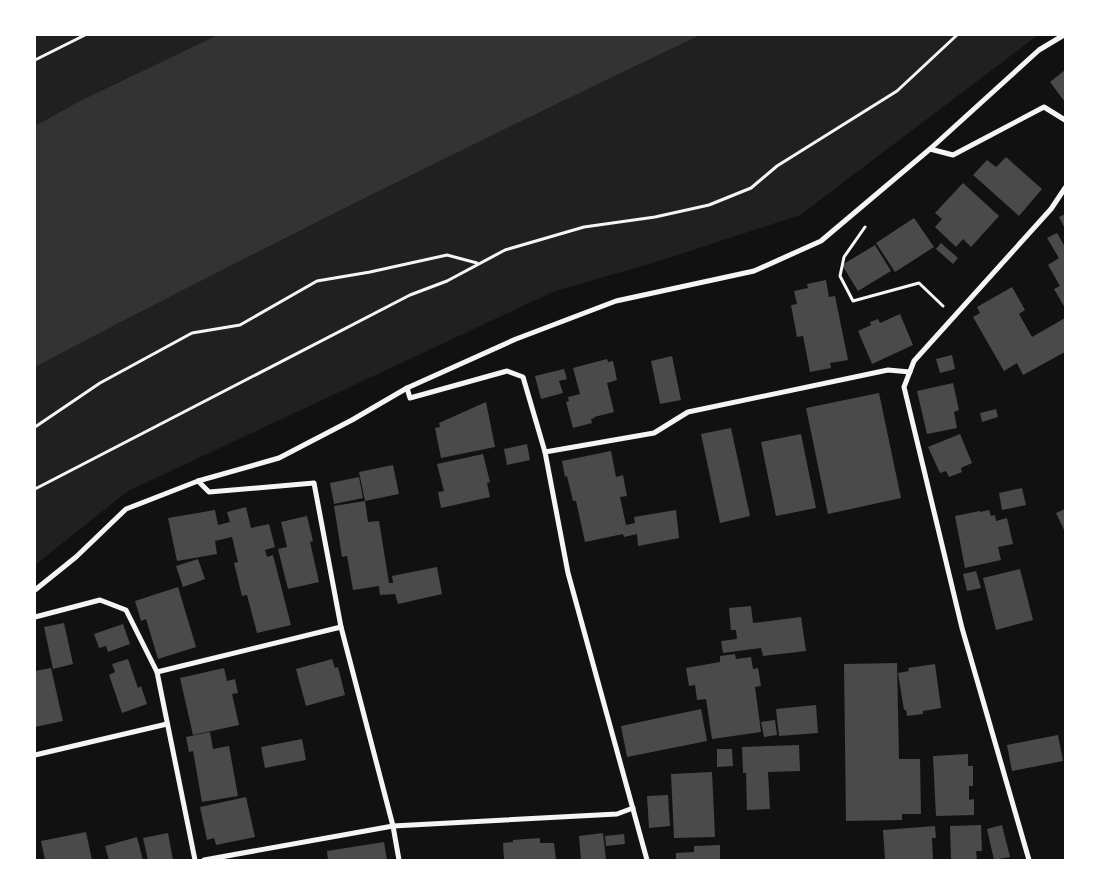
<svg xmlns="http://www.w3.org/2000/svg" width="1100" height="895" viewBox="0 0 1100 895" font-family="Bitter,serif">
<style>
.green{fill:#202020}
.water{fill:#333}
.building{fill:#4a4a4a}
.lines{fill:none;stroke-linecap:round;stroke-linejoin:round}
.path{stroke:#f5f5f5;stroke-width:3}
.minor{stroke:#f5f5f5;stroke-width:5}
</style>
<rect width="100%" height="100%" fill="#111"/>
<polygon class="green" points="35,35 1038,35 800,215 656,262 555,291 128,491 35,565"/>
<path class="water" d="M218,35H700C476,142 254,251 35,367V126L78,102Z"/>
<g class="building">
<polygon points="1065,70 1065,102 1050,82"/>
<polygon points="1006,157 1042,189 1019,216 973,175 987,160 996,167"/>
<polygon points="963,183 999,216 971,247 963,239 956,247 935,227 942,219 935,213"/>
<polygon points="1065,214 1065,229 1059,217"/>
<polygon points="914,218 934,247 895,272 876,243"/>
<polygon points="1057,233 1065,247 1065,308 1054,289 1060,286 1048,265 1059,258 1047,238"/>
<polygon points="941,243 958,258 953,264 936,249"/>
<polygon points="875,245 891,271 858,291 842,265"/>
<polygon points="826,280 829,297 835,296 848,360 830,363 831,368 810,372 803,336 797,337 791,305 797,304 794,291 808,288 807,284"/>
<polygon points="1012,287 1025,310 1019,314 1032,337 1065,318 1065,352 1023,375 1017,363 1004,371 973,317 980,313 977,307"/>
<polygon points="900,314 913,345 872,364 858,331 871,325 870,322 878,319 880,323"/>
<polygon points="952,355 955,369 940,373 936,359"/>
<polygon points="672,356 681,400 660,404 651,361"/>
<polygon points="607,359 608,362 613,361 617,380 607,383 614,412 594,417 595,418 591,419 592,423 573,428 566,402 569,401 568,397 580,394 573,368"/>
<polygon points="564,369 567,379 559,381 563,393 541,399 535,376"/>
<polygon points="953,383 959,410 954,412 957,428 927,434 917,391"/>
<polygon points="879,393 901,498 828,514 806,408"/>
<polygon points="486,402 495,447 441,458 435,428 440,427 439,423"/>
<polygon points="996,409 998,417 982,422 980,413"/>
<polygon points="731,428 750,516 720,523 701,434"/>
<polygon points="801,434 816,508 776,516 761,442"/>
<polygon points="960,434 972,463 961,468 962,472 949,477 946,471 940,473 928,447"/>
<polygon points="527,444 530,460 507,465 504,449"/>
<polygon points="611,451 616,477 623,475 627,496 620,497 626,525 635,523 634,517 676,510 679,538 638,546 637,534 624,537 623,534 585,542 576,501 573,501 567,476 565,477 562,461"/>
<polygon points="483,454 490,482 487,483 490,497 441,508 438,492 444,491 437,464"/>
<polygon points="393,465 399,494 365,501 359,472"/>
<polygon points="359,477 363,498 334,504 330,483"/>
<polygon points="1022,488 1026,505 1002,510 999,493"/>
<polygon points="365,501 368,522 379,521 389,583 393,583 392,576 437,567 442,594 398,604 395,594 380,595 379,586 353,590 347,556 342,557 334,506"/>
<polygon points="246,507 251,528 269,524 275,547 265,550 267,557 273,555 291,625 257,633 247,595 242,596 234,563 238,562 232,537 215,541 217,554 177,561 168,518 215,510 218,525 230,522 227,512"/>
<polygon points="1065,509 1065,532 1056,513"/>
<polygon points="989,510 991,516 995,515 996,521 1007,518 1013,544 998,547 1001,560 965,568 955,516 980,511 980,512"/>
<polygon points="307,516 313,541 310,542 319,582 288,589 278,549 287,547 281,522"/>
<polygon points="198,559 205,579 183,587 176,566"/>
<polygon points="1020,569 1033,620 996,630 983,578"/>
<polygon points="976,571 981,588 967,591 963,574"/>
<polygon points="178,587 196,647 158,659 146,619 141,621 135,601"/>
<polygon points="751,606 753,623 801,617 806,651 763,656 761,648 723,653 721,641 737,639 736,630 731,630 729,608"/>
<polygon points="64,623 73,664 53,669 44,627"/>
<polygon points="123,624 130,644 108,652 106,646 99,648 94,634"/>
<polygon points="735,654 736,659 751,657 753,669 758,668 761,686 755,687 761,732 712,739 706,699 697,700 695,685 689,686 686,668 720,662 720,656"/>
<polygon points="128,659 138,688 141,686 147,704 122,713 109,675 115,672 112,664"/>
<polygon points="332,659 335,668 338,667 345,695 306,706 296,669"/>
<polygon points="897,663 899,759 920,759 921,814 902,814 902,820 846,821 844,664"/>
<polygon points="935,664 941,708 923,711 923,714 907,716 906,710 904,710 898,673 909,671 908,668"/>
<polygon points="51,668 63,721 35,727 35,671"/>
<polygon points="224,668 227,681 235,679 238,693 232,694 239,725 193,735 180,678"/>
<polygon points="816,705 818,733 779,736 776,709"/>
<polygon points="701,709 707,741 627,757 621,726"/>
<polygon points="775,720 777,735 764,737 761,722"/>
<polygon points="210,732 213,749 229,746 238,796 202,802 193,751 189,752 186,737"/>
<polygon points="1058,735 1063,761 1012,771 1007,745"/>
<polygon points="302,739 306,760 265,768 261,747"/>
<polygon points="799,745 800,771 768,772 770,809 747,810 746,773 743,773 742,747"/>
<polygon points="717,749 732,749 733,766 717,767"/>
<polygon points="968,754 968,766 973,766 973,786 969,786 969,800 974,799 974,815 936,816 933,756"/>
<polygon points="712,772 715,837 674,838 671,774"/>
<polygon points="668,795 670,826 649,828 647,796"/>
<polygon points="246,797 255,837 216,845 214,838 207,840 200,807"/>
<polygon points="981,825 982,851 976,851 977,860 951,860 950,826"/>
<polygon points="1002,825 1010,857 994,860 987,829"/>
<polygon points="935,826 936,838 932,838 933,860 885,860 883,830"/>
<polygon points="86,832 92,860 45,860 41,841"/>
<polygon points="168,833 173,860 148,860 143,838"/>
<polygon points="603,833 606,860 581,860 579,836"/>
<polygon points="624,834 625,844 606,846 605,836"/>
<polygon points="137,837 143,860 109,860 105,846"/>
<polygon points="540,838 540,843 554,843 556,860 504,860 503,843 513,842 513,840"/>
<polygon points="384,842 387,860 328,860 327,851"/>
<polygon points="720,845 720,860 676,860 676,853 694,852 694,846"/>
</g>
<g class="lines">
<g class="path">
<polyline points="35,60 85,35"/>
<polyline points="865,227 844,257 840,276 853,301 919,283 943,306"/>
<polyline points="35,427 100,383 192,333 240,325 317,281 370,272 447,255 477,263"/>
<polyline points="35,489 410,295 447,281 505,250 584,227 655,217 709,205 751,188 777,166 897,91 957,35"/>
</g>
<g class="minor">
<polyline points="930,149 953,155 1044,107 1065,120"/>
<polyline points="407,388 410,398 507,371 523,377 545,452 568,573 647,860"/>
<polyline points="545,452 654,433 688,412 888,370 910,372"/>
<polyline points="198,481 209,492 314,483 341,627 393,826 399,860"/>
<polyline points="35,590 76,557 126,509 198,481 279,458 352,420 407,388 516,339 616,301 754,271 821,241 930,149 1039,50 1064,35"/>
<polyline points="35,617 100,600 126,610 157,672 195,860"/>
<polyline points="157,672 341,627"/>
<polyline points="35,755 167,724"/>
<polyline points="204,860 393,826 617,814 633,808"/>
<polyline points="1029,860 962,628 904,387 914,361 1051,209 1065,188"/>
</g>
</g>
<rect width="1100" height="895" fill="none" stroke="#ffffff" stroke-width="72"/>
</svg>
